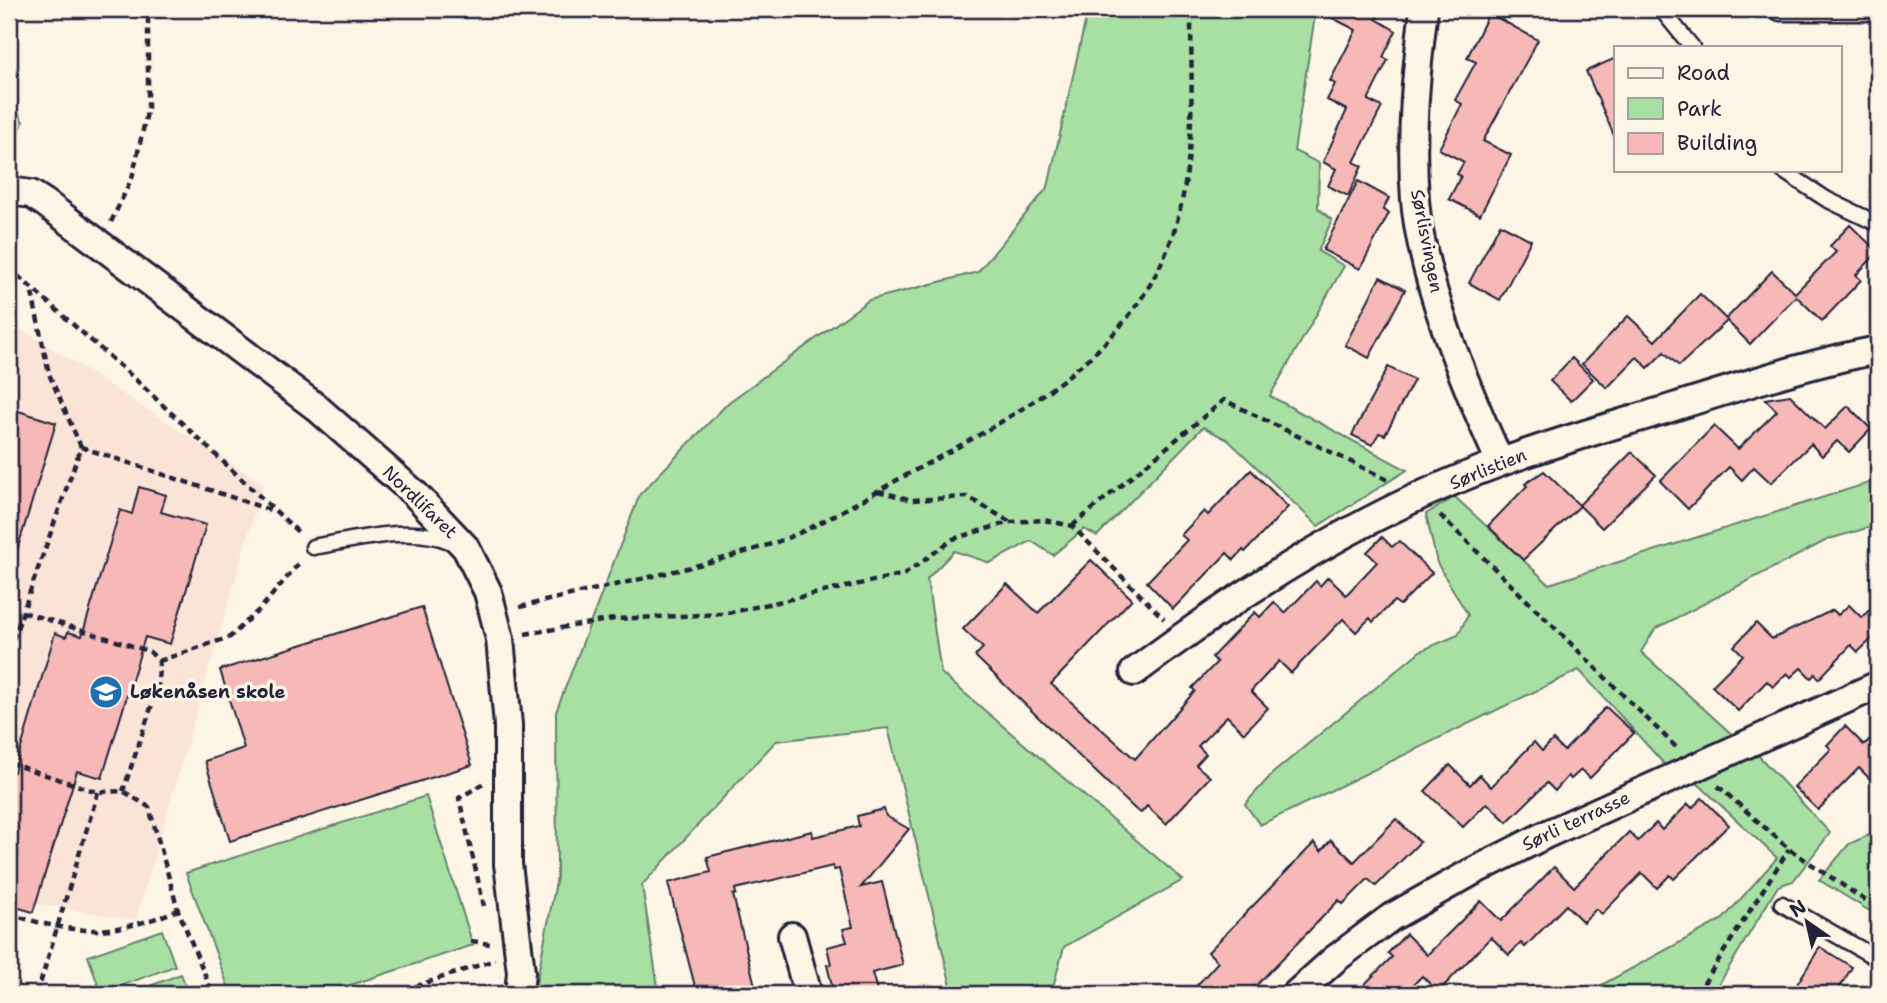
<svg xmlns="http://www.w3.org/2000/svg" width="1887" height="1003" viewBox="0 0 1887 1003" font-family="'Shantell Sans',sans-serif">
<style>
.built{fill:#fae3d7}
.green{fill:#a8e0a4;stroke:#658170;stroke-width:2}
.building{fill:#f6b9b7;stroke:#22223b;stroke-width:2}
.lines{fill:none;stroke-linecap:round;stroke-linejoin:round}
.service-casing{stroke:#22223b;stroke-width:19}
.minor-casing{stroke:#22223b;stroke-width:32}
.path{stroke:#22223b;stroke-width:4.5;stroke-dasharray:7 5;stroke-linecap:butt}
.service{stroke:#fcf5e5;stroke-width:14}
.minor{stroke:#fcf5e5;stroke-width:26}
.labels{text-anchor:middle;stroke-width:7;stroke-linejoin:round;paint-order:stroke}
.street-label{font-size:18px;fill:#22223b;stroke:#fcf5e5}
.poi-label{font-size:18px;font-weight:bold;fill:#22223b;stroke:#fcf5e5;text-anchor:start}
</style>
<rect width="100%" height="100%" fill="#fcf5e5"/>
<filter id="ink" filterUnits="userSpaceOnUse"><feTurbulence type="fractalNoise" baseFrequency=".0143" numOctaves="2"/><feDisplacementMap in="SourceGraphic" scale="14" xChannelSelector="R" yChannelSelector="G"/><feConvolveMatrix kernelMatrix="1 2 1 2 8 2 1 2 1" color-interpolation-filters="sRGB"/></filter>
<g filter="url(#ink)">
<polygon class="built" points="9,321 263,484 136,920 9,900"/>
<g class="green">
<polygon points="1088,9 1316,9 1294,151 1319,163 1318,208 1332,220 1318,251 1344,266 1270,396 1407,470 1318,526 1228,440 1203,427 1097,536 1084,529 1053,555 1031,541 990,563 954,551 927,579 941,673 1183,880 1064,947 1051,994 953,994 888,728 776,741 642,885 659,994 534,994 557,877 556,712 640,494 729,402 869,300 978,272 1048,187"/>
<polygon points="9,94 23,122 9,151"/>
<polygon points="1878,480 1878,525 1829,539 1655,629 1641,652 1736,738 1666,766 1579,670 1260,825 1245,804 1273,773 1420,651 1458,635 1468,615 1437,563 1426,514 1455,497 1549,584"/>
<polygon points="1757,754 1830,833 1793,881 1778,886 1713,994 1585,994 1723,919 1777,858 1695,781"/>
<polygon points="426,796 473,945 323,994 231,994 186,873"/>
<polygon points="1878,831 1878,916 1819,880 1849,844"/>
<polygon points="162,930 175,966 101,993 88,956"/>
<polygon points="181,974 189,994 129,994"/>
</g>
<g class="building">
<polygon points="1315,9 1382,9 1376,19 1396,31 1383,57 1388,60 1368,100 1382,107 1354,162 1362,166 1348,196 1328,186 1336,169 1323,162 1347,110 1327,100 1335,84 1330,81 1356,30"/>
<polygon points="1489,13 1538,40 1483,141 1511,155 1480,215 1449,199 1461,176 1457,174 1464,162 1439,149 1462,104 1455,100 1476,62 1467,58"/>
<polygon points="1616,58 1616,140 1586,71"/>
<polygon points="1358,181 1389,198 1383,210 1389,213 1360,269 1323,250"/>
<polygon points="1500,224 1531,240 1500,300 1469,283"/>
<polygon points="1850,225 1878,252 1856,275 1861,280 1822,321 1796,296 1750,344 1727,321 1679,366 1664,352 1648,368 1637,357 1607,388 1582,364 1628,316 1655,341 1700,294 1726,319 1772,271 1795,293 1836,252 1830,246"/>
<polygon points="1380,277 1405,290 1369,358 1345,345"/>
<polygon points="1572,358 1593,379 1571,401 1550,381"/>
<polygon points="1388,367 1414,380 1385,435 1379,433 1372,445 1352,435"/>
<polygon points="1790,395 1825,429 1848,406 1871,429 1849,452 1837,441 1822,456 1811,444 1771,483 1754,467 1742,480 1729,467 1688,509 1660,481 1714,426 1738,449 1777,411 1765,399"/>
<polygon points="9,408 56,423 14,560 9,559"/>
<polygon points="1632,452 1656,475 1602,528 1579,505"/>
<polygon points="1251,470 1288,507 1245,552 1243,550 1234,560 1227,553 1173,609 1147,582 1187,540 1181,535 1204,511 1208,515"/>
<polygon points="1544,471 1580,506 1523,560 1488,526 1527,486 1525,484"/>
<polygon points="139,487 166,495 161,512 206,525 170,644 145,637 102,778 77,771 33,912 9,905 9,770 14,772 55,633 66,637 68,632 82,636 120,510 132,514"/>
<polygon points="1382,537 1392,547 1399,541 1432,573 1400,605 1394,601 1373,622 1370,618 1356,632 1343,619 1291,673 1279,661 1251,691 1268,708 1244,733 1227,716 1198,746 1206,754 1196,765 1210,777 1166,824 1147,806 1141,813 1136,810 1038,717 975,656 983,648 963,629 1007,584 1038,613 1091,560 1132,599 1051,684 1135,759 1195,691 1192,688 1217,662 1212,657 1255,612 1260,617 1274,602 1285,613 1316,581 1320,586 1328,577 1346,595 1377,562 1367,552"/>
<polygon points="1878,601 1878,633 1858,652 1851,645 1819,679 1815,674 1811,678 1801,668 1791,677 1787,673 1773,687 1767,681 1738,711 1712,686 1743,655 1734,646 1756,623 1772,639 1833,610 1838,615 1849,605 1862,618"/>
<polygon points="422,607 472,765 230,841 205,761 244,748 220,670"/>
<polygon points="1606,707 1634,733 1590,778 1581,770 1571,779 1568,776 1555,791 1547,783 1507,822 1487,803 1463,827 1425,791 1450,765 1470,785 1480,775 1491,787 1534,742 1542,751 1553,740 1564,751"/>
<polygon points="1845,726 1864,745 1878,731 1878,787 1859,768 1818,810 1794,787 1831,749 1827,745"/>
<polygon points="1702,798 1729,825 1674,879 1670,875 1657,888 1642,873 1602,914 1596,909 1583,922 1566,905 1525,947 1521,943 1509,955 1491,937 1438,992 1422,976 1404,994 1355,994 1392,957 1388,953 1406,934 1427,955 1481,901 1501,921 1554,867 1574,887 1629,832 1638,841 1656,823 1662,830 1688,804 1692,808"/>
<polygon points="884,809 886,816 909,829 861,887 882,882 903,965 872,973 878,994 834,994 827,965 831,964 827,947 847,942 843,929 853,927 839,869 834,870 833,866 735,889 736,894 733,895 757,994 697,994 668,883 711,872 707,857 812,831 813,837 859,826 857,816"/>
<polygon points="1396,819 1420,842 1376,886 1368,879 1343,904 1339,900 1248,994 1189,994 1218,962 1208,952 1314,843 1321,851 1331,840 1354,862"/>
<polygon points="1820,947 1852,967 1836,994 1791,994"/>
</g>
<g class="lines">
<defs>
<g id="service">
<polyline points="1661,9 1692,47"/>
<polyline points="1771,9 1780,13 1878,13"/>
<polyline points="1782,170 1826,199 1878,224"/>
<path d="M313,547C356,540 411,524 452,542"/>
<polyline points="1782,904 1878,959"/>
</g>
<g id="minor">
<path d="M1424,9C1416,73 1410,135 1415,200C1422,282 1466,387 1500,462"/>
<polyline points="9,191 31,194 45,203 316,407 415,494 466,548 488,592 500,639 508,725 508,864 521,972 519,994"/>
<path d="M1134,672C1246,588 1369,510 1502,462C1558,441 1616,425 1674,407C1742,386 1809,363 1878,350"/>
<polyline points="792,936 808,994"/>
<polyline points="1296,994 1335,959 1390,918 1470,873 1545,835 1878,685"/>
</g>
</defs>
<use href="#service" class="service-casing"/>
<use href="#minor" class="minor-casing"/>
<g class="path">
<polyline points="111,222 132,178 148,108 148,9"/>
<polyline points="9,268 136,380 299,533"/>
<polyline points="81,447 273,511"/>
<polyline points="878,491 912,500 967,497 1009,521"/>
<polyline points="1440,515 1676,747"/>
<polyline points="1072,526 1224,400 1390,481"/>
<path d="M520,607C604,586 689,571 771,544C809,532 863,499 899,479C1005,421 1127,362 1171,240C1197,167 1191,85 1191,9"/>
<polyline points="23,612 139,648 150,652 159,661 158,687 123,791"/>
<polyline points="525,634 614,619 723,614 905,574 953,539 1010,522 1044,520 1072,526 1164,619"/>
<polyline points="9,651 81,447 49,374 31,288"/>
<polyline points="159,661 230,637 261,608 300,562"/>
<polyline points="9,763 98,792 123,791 149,807 178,910 213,994"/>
<polyline points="483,784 459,798 484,906"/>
<polyline points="1718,786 1789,849 1878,909"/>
<path d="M9,914C78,935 110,937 178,910"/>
<polyline points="471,941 490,944"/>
<polyline points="37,994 98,792"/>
<polyline points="392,994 495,960"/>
<polyline points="1697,994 1789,849"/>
</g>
<use href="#service" class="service"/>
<use href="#minor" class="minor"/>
</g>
</g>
<defs>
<symbol id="school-disc" viewBox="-11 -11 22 22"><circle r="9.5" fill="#1f6fb2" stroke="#fcf5e5"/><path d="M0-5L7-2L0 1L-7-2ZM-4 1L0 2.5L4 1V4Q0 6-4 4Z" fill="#fff"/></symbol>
</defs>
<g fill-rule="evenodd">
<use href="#school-disc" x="87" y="673" width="38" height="38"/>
</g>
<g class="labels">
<g class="street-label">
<text transform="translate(1427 241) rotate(79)" y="6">Sørlisvingen</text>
<text transform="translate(1488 469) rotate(-22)" y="6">Sørlistien</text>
<text transform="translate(420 502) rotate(44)" y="6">Nordlifaret</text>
<text transform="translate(1576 821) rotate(-25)" y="6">Sørli terrasse</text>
</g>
<g class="poi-label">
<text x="130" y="698">Løkenåsen skole</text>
</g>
</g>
<rect width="1887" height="1003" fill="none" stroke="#fcf5e5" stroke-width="35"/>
<rect x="18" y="18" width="1852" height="968" fill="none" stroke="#22223b" stroke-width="2.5" filter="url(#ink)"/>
<rect x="1614" y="46" width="228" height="126" fill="#fcf5e5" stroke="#a5a1a1" stroke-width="2"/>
<rect x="1628" y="68" width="35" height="10" fill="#fcf5e5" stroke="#a5a1a1" stroke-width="2"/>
<text x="1677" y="80" font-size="21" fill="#22223b">Road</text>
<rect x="1628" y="98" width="35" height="21" fill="#a8e0a4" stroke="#a5a1a1" stroke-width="2"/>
<text x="1677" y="116" font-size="21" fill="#22223b">Park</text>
<rect x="1628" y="133" width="35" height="21" fill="#f6b9b7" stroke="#a5a1a1" stroke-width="2"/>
<text x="1677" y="150" font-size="21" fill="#22223b">Building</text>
<g transform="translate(1807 922) rotate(326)" stroke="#fcf5e5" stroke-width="5" paint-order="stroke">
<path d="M0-5L12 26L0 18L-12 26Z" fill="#22223b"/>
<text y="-10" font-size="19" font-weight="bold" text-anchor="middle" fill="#22223b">N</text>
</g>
</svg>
